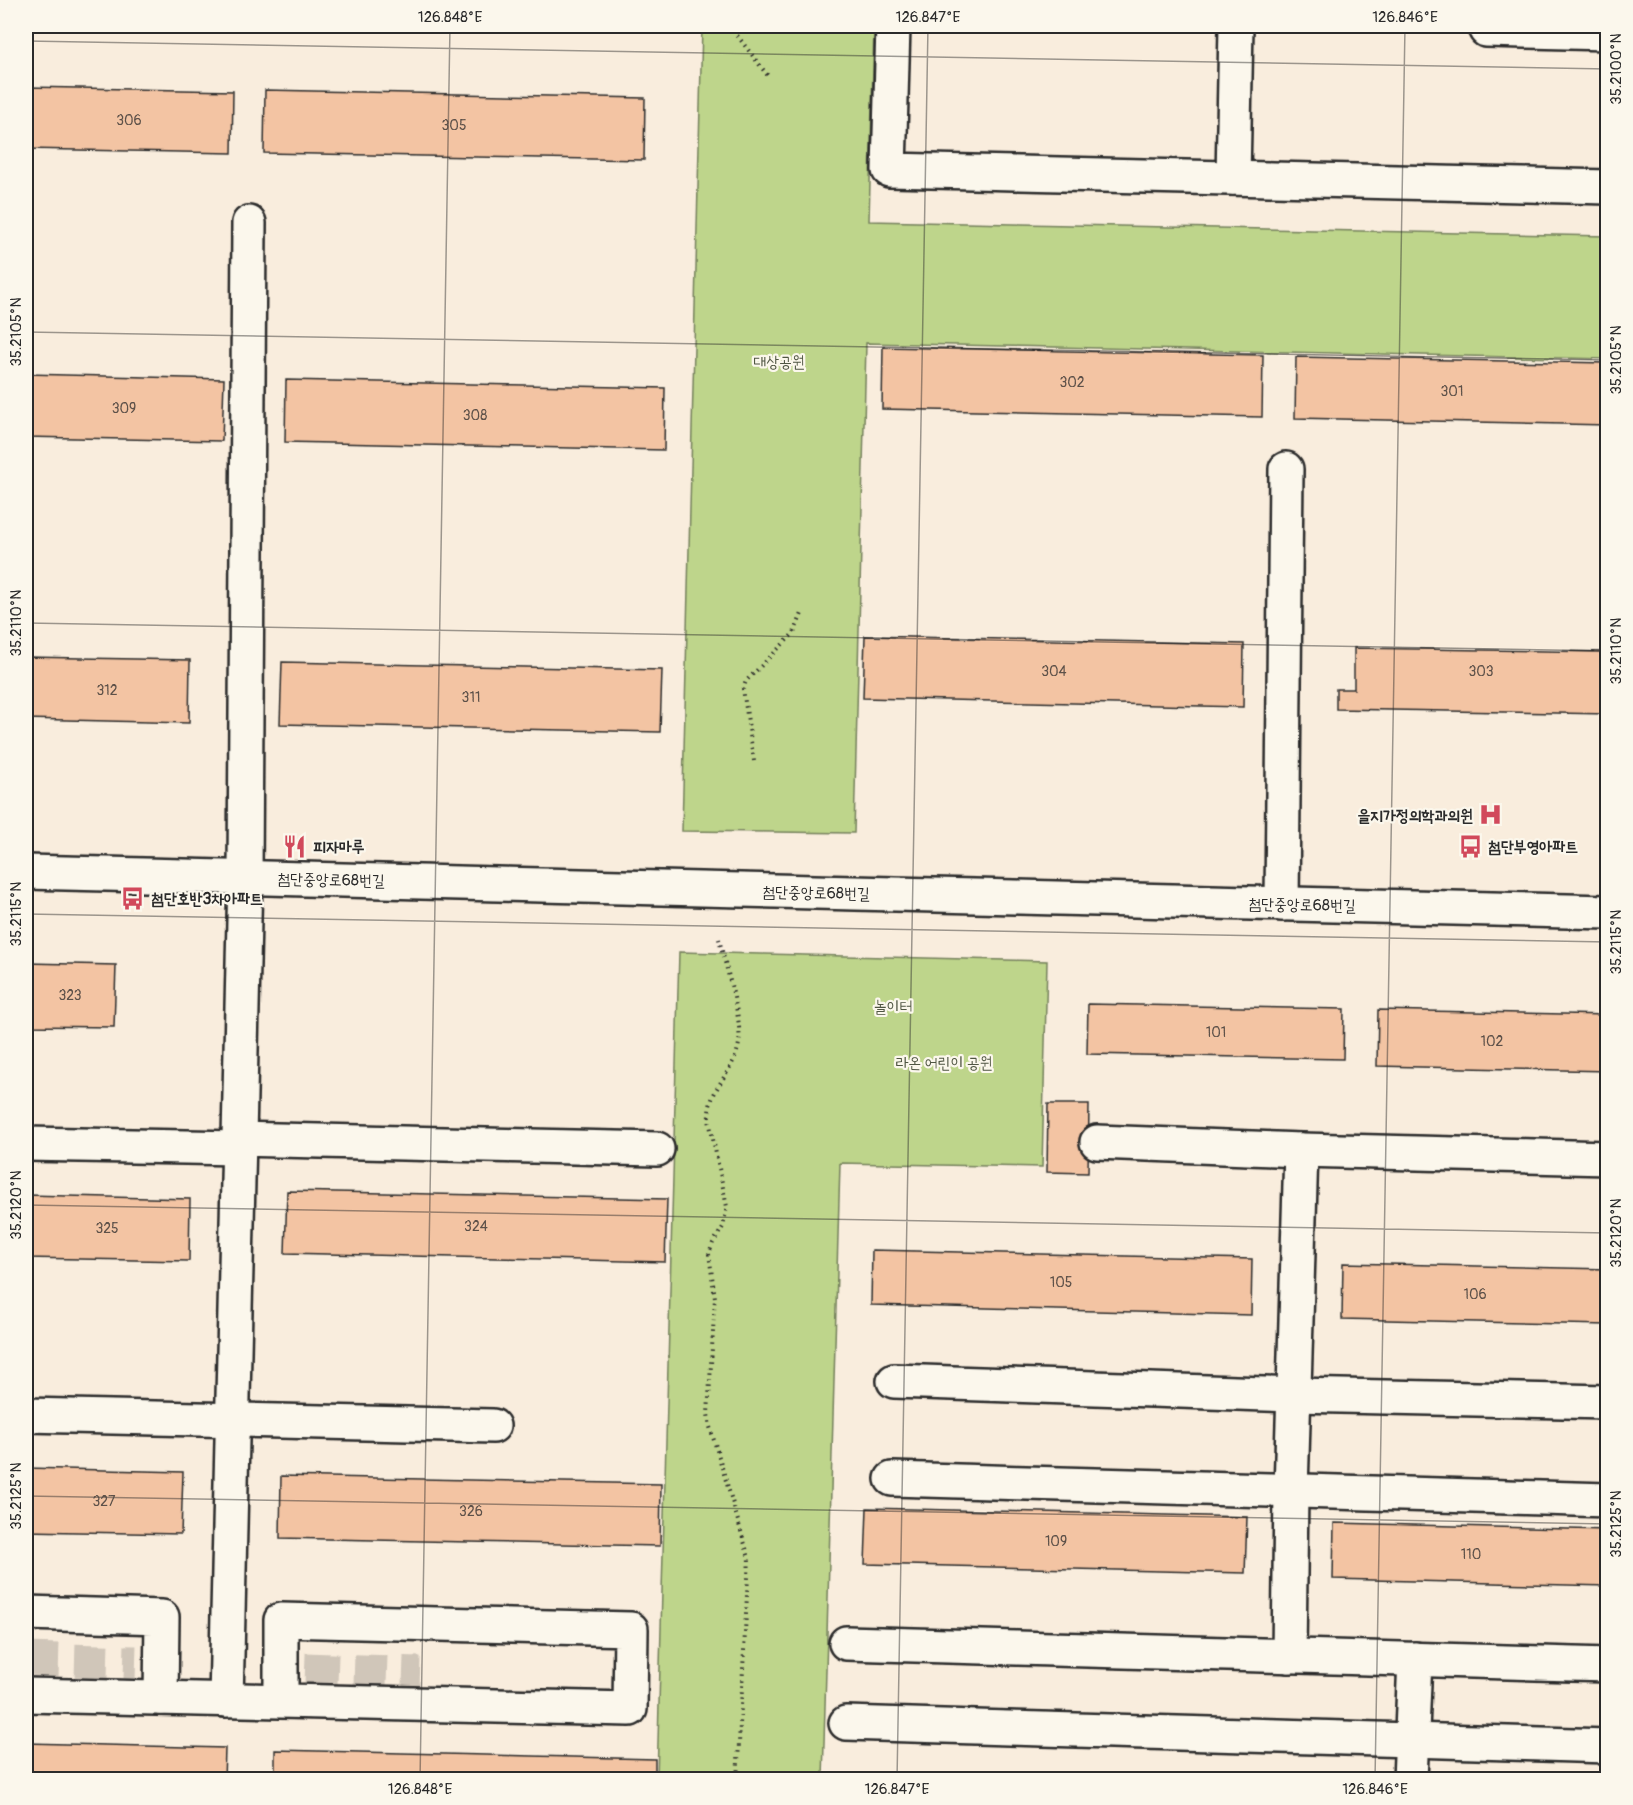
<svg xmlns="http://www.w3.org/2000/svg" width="1633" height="1805" viewBox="0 0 1633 1805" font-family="Pangolin,'Poor Story',sans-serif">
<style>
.green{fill:#bed58b;stroke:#74805b;stroke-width:1.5}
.building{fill:#f3c4a3;stroke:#2b2b2b;stroke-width:1.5}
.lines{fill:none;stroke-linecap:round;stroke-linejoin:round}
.minor-tunnel{stroke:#d0c6b9;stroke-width:33;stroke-dasharray:33 16;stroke-linecap:butt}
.minor-casing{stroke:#2b2b2b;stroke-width:38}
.path{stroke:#2b2b2b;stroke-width:4;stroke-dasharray:1.5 4.5;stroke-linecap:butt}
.minor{stroke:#fbf7ec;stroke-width:33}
.ticks{fill:none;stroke:#2b2b2b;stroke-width:1.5;stroke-opacity:0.45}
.labels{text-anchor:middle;stroke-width:4.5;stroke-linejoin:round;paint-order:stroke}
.number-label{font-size:14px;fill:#5d5149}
.park-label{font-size:16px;fill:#505643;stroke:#fbf7ec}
.poi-label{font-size:16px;font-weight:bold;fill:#2b2b2b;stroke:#fbf7ec;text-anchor:start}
.street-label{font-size:16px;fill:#2b2b2b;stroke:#fbf7ec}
.neatline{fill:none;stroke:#2b2b2b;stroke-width:2}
.ticks-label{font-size:15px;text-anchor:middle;fill:#2b2b2b}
</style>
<rect width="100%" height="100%" fill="#f9eddd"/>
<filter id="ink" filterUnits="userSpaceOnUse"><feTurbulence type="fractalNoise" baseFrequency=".0167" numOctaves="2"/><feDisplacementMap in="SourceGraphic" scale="12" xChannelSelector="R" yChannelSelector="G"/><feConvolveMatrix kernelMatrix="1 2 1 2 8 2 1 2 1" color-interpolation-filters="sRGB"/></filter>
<g filter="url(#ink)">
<g class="green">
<polygon points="702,26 874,26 869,221 1607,236 1607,359 866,343 854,833 682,831"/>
<polygon points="679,952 1047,961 1042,1167 840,1163 823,1779 657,1780"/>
</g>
<g class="building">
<polygon points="26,87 233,91 232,153 26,149"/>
<polygon points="265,90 645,98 644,160 264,153"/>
<polygon points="883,347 1263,355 1262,417 882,409"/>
<polygon points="1296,357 1608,363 1608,425 1295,418"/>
<polygon points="26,374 224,379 222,441 26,437"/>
<polygon points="286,380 665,388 664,450 285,442"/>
<polygon points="865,636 1244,644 1243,707 863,698"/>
<polygon points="1354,648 1608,652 1608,714 1336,709 1336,689 1354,689"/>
<polygon points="26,657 190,660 189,723 26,719"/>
<polygon points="282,662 662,670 660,732 280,724"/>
<polygon points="26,963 116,965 114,1027 26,1026"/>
<polygon points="1088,1004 1344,1009 1343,1059 1087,1054"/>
<polygon points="1378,1010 1608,1015 1608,1071 1377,1066"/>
<polygon points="1048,1104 1089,1104 1088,1173 1047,1172"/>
<polygon points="287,1191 667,1199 665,1262 285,1253"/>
<polygon points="26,1195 190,1199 189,1261 26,1258"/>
<polygon points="872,1250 1252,1259 1251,1315 871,1305"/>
<polygon points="1343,1263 1608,1269 1608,1325 1342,1319"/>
<polygon points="26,1468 183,1472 181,1534 26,1531"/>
<polygon points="281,1476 661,1484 660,1546 280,1538"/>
<polygon points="867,1508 1247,1517 1245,1573 865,1564"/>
<polygon points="1334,1523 1608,1530 1608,1586 1333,1579"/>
<polygon points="26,1743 225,1748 224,1780 26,1780"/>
<polygon points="275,1750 655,1759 655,1780 275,1780"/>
</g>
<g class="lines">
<g class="minor-tunnel">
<polyline points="26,1659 136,1662"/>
<polyline points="305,1669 420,1673"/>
</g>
<defs>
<g id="minor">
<polyline points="893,26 889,170 1608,187"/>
<polyline points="1486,26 1486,30 1608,33"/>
<polyline points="1233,178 1236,26"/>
<polyline points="26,872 1608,912"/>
<polyline points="1282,904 1286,469"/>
<polyline points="239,1139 657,1149"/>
<polyline points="1097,1142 1301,1150 1608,1158"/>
<polyline points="26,1144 239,1148"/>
<polyline points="894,1381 1295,1395 1608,1402"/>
<polyline points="26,1415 493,1426"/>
<polyline points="892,1479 1608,1500"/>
<polyline points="26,1613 162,1617 161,1698"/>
<polyline points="846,1643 1608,1665"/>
<polyline points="1289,1656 1291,1491 1301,1150"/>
<polyline points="26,1695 630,1709 631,1629 281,1620 281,1701"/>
<polyline points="226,1700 245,877 249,223"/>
<polyline points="846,1723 1608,1746"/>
<polyline points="1410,1780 1415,1659"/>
</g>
</defs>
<use href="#minor" class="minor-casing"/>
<g class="path">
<polyline points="730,26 768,76"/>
<polyline points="754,761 743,689 746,681 794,633 803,611"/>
<path d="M719,939C725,965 745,1025 738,1048C731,1076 707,1090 709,1120L727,1207L723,1227L713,1243L709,1254L715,1298L708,1414L710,1427L749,1558L737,1780"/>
</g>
<use href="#minor" class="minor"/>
</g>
</g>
<path class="ticks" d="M26,41L1608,69M26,332L1608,360M26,623L1608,651M26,914L1608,942M26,1205L1608,1233M26,1496L1608,1524M420,1780L450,26M897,1780L928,26M1375,1780L1405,26"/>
<defs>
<symbol id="hospital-bare" viewBox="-9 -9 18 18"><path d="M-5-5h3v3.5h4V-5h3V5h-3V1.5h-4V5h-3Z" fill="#d1495b" stroke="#fbf7ec" stroke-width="2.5" paint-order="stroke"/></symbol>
<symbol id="restaurant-bare" viewBox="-9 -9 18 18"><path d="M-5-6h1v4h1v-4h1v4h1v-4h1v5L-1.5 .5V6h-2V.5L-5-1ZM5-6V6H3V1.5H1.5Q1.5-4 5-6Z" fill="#d1495b" stroke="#fbf7ec" stroke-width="2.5" paint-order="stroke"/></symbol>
<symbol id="bus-bare" viewBox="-9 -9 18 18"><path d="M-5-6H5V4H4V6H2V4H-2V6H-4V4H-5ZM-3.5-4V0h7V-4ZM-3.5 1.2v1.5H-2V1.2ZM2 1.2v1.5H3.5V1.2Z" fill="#d1495b" stroke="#fbf7ec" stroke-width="2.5" paint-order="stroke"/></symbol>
</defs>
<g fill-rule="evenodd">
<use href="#hospital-bare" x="1474" y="798" width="33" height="33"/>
<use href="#restaurant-bare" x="278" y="830" width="33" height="33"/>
<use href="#bus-bare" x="1454" y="830" width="33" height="33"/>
<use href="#bus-bare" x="116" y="882" width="33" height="33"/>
</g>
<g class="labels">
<g class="number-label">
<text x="129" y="125">306</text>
<text x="454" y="130">305</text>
<text x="1072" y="387">302</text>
<text x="1452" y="396">301</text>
<text x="124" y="413">309</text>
<text x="475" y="420">308</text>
<text x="1054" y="676">304</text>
<text x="1481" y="676">303</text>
<text x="107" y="695">312</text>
<text x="471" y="702">311</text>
<text x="70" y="1000">323</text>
<text x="1216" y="1037">101</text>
<text x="1492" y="1046">102</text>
<text x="476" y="1231">324</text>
<text x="107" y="1233">325</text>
<text x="1061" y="1287">105</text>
<text x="1475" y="1299">106</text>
<text x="104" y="1506">327</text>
<text x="471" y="1516">326</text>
<text x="1056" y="1546">109</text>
<text x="1471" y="1559">110</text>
</g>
<g class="park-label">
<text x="779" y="367">대상공원</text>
<text x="893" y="1012">놀이터</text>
<text x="944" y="1068">라온 어린이 공원</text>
</g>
<g class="poi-label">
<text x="1473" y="821" text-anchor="end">을지가정의학과의원</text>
<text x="313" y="852">피자마루</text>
<text x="1488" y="852">첨단부영아파트</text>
<text x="151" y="904">첨단호반3차아파트</text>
</g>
<g class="street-label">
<text transform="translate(331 879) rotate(1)" y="6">첨단중앙로68번길</text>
<text transform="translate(816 892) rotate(1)" y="6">첨단중앙로68번길</text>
<text transform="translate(1302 904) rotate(1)" y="6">첨단중앙로68번길</text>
</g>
</g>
<rect width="1633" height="1805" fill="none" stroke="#fbf7ec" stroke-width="66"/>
<rect x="33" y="33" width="1567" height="1739" class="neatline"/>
<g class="ticks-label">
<text x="450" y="22">126.848°E</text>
<text x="928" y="22">126.847°E</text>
<text x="1405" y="22">126.846°E</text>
<text transform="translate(1616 69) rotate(-90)" y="5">35.2100°N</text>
<text transform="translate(16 332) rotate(-90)" y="5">35.2105°N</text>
<text transform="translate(1616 360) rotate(-90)" y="5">35.2105°N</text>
<text transform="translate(16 623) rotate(-90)" y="5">35.2110°N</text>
<text transform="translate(1616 651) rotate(-90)" y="5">35.2110°N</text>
<text transform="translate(16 914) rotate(-90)" y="5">35.2115°N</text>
<text transform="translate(1616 942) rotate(-90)" y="5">35.2115°N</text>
<text transform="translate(16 1205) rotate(-90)" y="5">35.2120°N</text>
<text transform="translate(1616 1233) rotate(-90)" y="5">35.2120°N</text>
<text transform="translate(16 1496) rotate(-90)" y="5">35.2125°N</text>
<text transform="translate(1616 1524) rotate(-90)" y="5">35.2125°N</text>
<text x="420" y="1794">126.848°E</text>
<text x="897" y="1794">126.847°E</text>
<text x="1375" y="1794">126.846°E</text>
</g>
</svg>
